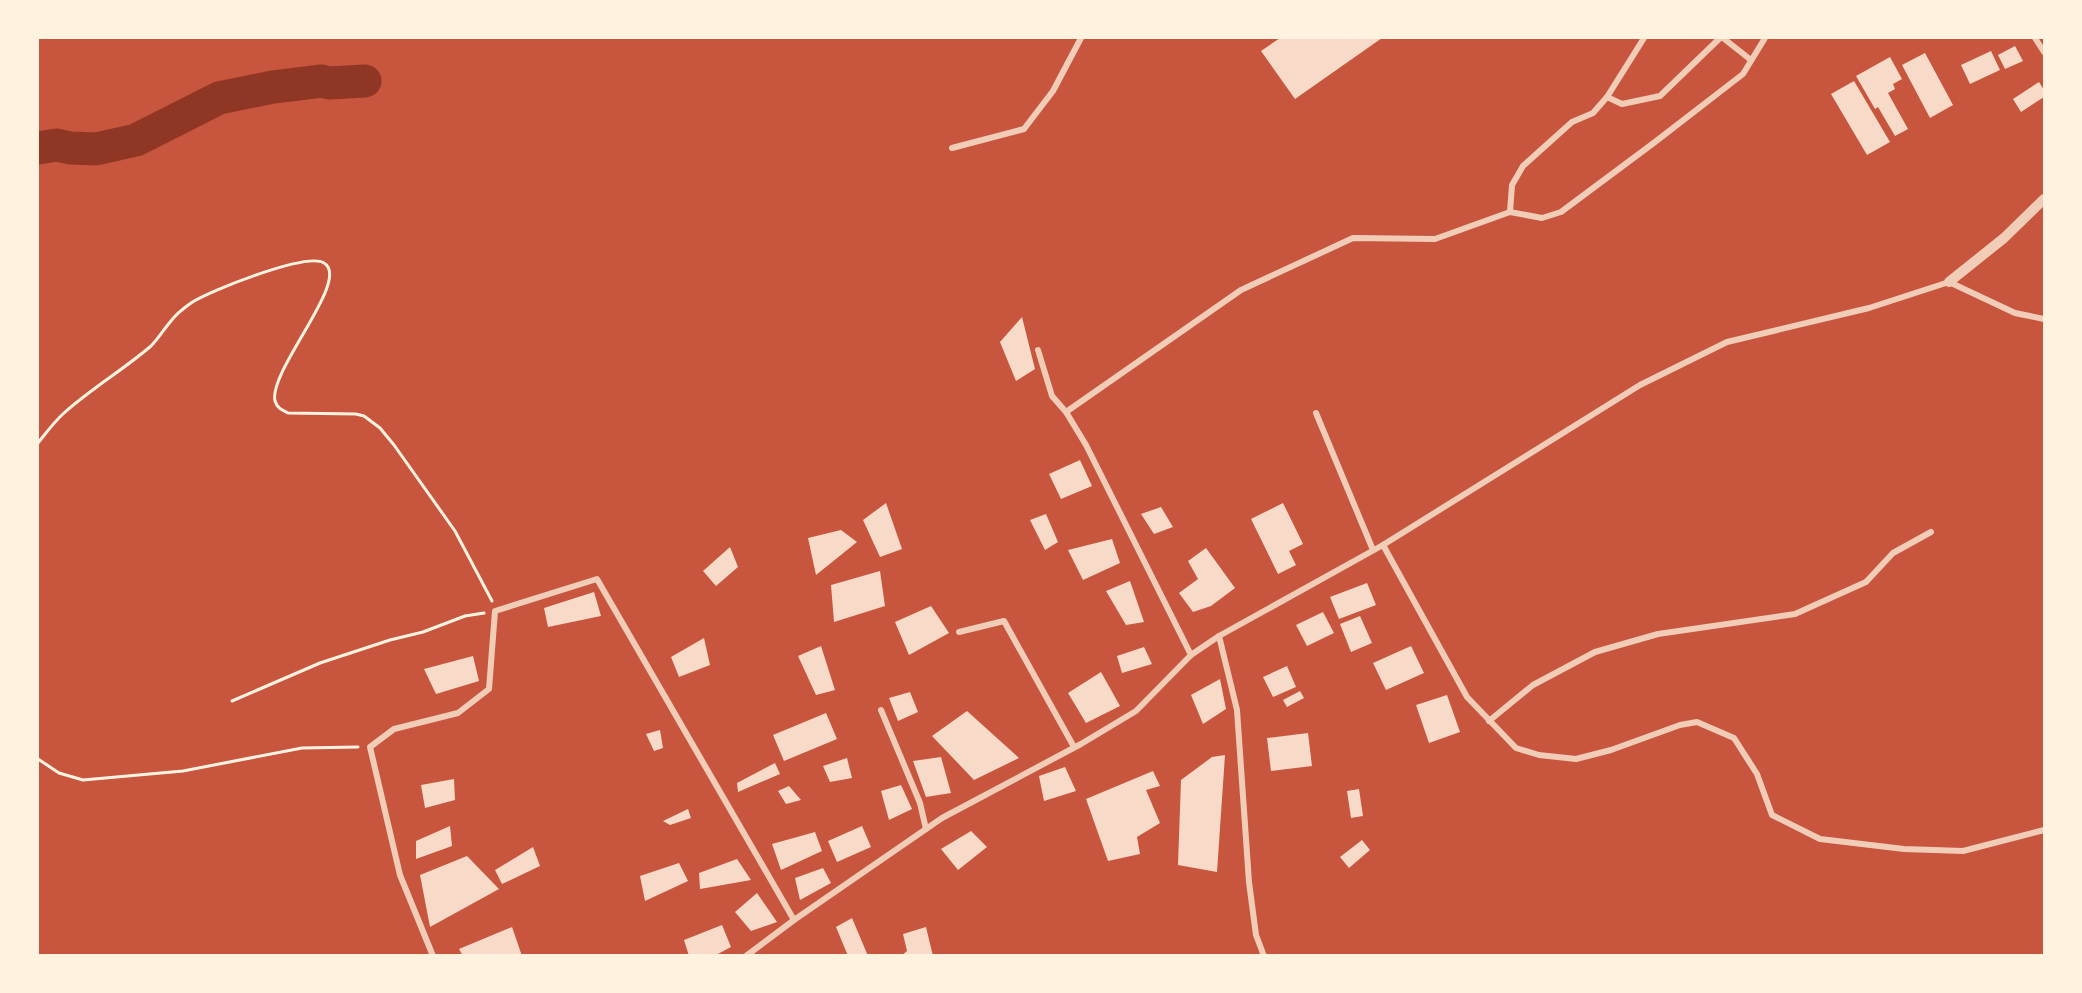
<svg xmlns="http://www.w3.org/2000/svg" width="2082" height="993" viewBox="0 0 2082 993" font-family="'Roboto Condensed',sans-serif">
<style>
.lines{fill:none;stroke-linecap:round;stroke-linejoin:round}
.river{stroke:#8f3625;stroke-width:33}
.building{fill:#f7dbc8}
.path{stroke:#fff3e0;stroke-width:3}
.minor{stroke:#f1ccb7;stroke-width:6}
.tertiary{stroke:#f1ccb7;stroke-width:10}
</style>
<rect width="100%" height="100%" fill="#c8553d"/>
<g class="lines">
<polyline class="river" points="38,148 57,145 70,148 96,149 136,140 219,98 273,87 322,81 329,83 365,81"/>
</g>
<g class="building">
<polygon points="1280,38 1382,38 1295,99 1261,51"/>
<polygon points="2015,46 2023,61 2005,69 1998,55"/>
<polygon points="1991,51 2000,70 1970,84 1961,65"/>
<polygon points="1925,53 1953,105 1930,118 1902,65"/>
<polygon points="1890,57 1902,79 1893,84 1895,89 1888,93 1908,129 1895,136 1878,107 1875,109 1856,76"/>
<polygon points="1854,81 1890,142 1867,155 1831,94"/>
<polygon points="2039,82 2044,90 2044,97 2021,112 2013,99"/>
<polygon points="1022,317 1035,369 1016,381 1000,342"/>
<polygon points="1080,460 1092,486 1061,499 1049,474"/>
<polygon points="886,503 902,549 880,557 863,520"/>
<polygon points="1283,503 1303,544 1289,551 1296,565 1278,574 1251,519"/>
<polygon points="1161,507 1173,527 1154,534 1141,514"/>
<polygon points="1046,514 1058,542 1045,550 1030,520"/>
<polygon points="841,530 857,542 816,575 808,538"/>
<polygon points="1112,539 1120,563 1083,580 1068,550"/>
<polygon points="730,547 738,567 716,586 703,571"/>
<polygon points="1206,548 1235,588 1211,606 1193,612 1179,593 1198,579 1188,561"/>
<polygon points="880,571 885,606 834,622 831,585"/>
<polygon points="1130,581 1144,622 1126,625 1106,591"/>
<polygon points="1367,583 1376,605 1339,619 1330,597"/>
<polygon points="594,592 601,616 548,627 544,608"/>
<polygon points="931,606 949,633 909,655 895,622"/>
<polygon points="1323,612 1334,633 1307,646 1296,625"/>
<polygon points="1360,616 1372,643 1351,652 1340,624"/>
<polygon points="704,638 710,665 679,677 671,657"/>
<polygon points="821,646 835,690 816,695 798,656"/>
<polygon points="1411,646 1424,673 1386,690 1373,663"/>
<polygon points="1144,647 1152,664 1122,673 1117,656"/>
<polygon points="473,656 479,681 436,694 424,669"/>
<polygon points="1287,666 1296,687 1273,697 1263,677"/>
<polygon points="1101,672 1120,706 1086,723 1068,693"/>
<polygon points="1220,679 1226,709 1203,724 1191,695"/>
<polygon points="1300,691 1304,698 1287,707 1283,700"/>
<polygon points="910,692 918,712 898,721 889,698"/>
<polygon points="1447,695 1460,732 1429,743 1416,705"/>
<polygon points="967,711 1019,758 974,780 932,736"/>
<polygon points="826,713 837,739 784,761 773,735"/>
<polygon points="660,730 663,748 654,751 646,734"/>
<polygon points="1308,733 1312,766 1271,771 1267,738"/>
<polygon points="1225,755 1217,872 1178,865 1181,780 1212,757"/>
<polygon points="941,757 951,793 926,797 913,761"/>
<polygon points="847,758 852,778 830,782 823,766"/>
<polygon points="775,763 780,774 738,792 737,783"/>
<polygon points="1065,767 1076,791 1044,801 1039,776"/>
<polygon points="1153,771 1160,786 1146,790 1160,823 1137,837 1140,854 1108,861 1086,799"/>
<polygon points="454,779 455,800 425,808 421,785"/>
<polygon points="901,785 912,809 889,820 881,791"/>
<polygon points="789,786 801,800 786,804 778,791"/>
<polygon points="1359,789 1363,816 1351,818 1347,791"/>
<polygon points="688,809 691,818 670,825 663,821"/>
<polygon points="450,826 452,846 416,859 416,841"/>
<polygon points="862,826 871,847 837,862 828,841"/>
<polygon points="971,831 987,847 958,870 941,849"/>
<polygon points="815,832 822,851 781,870 772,844"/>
<polygon points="1362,840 1370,850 1349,868 1340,857"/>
<polygon points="533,847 540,866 502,884 495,870"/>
<polygon points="467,856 499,889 430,927 420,875"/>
<polygon points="737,859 751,880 700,889 699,873"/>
<polygon points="679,863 688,881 645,901 640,876"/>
<polygon points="823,868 831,883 800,900 795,878"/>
<polygon points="757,893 777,922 751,931 735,912"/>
<polygon points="852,918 868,956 848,956 836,927"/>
<polygon points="722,925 731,947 714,956 689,956 684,940"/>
<polygon points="512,927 522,956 463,956 459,949"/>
<polygon points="926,927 933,956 901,956 907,951 903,934"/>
</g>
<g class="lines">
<g class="path">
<path d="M38,443C46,433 54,422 64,413C92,388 123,370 151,346C158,339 164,329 171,321C176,314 184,308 191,303C209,291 307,252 324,263C352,279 268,371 275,401C277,408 282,410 288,413L356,414L364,416L380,428L394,445L455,531L492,601"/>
<polyline points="232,701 320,663 390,640 423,632 465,616 484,613"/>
<polyline points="38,759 59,773 83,780 183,771 302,748 358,747"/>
</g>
<g class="minor">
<polyline points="1723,38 1751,60"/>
<polyline points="2035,38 2044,52"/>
<polyline points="1607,97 1644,38"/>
<polyline points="952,148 1024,129 1053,91 1081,38"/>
<polyline points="1510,212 1512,185 1523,166 1572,122 1593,113 1607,97 1622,104 1660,96 1720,38"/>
<polyline points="1038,350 1052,396 1066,412"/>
<polyline points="1316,413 1373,550"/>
<polyline points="1383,545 1467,697 1516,748 1539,755 1576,759 1611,750 1680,725 1697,722 1734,738 1757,774 1772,815 1820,839 1904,849 1963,851 2044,830"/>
<polyline points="959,632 1004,621 1074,747"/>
<polyline points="1219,636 1237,710 1249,882 1256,935 1264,956"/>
<polyline points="1191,655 1086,445 1066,412 1241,290 1353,238 1435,239 1510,212 1542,218 1561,212 1655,142 1743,74 1765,38"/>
<polyline points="881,710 920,803 926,829"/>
<polyline points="1489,721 1533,685 1595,652 1658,634 1795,614 1866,582 1893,553 1931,532"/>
<polyline points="433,956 400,875 370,747 394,729 458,713 489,689 495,611 597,579 794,920"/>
<polyline points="746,956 794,920 942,818 1081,744 1136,711 1191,655 1219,636 1383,545 1640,385 1727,342 1869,308 1949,282 2015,313 2044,319"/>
</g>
<polyline class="tertiary" points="1949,282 2004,238 2044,199"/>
</g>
<rect width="2082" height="993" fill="none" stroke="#fff3e0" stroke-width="78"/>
</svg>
